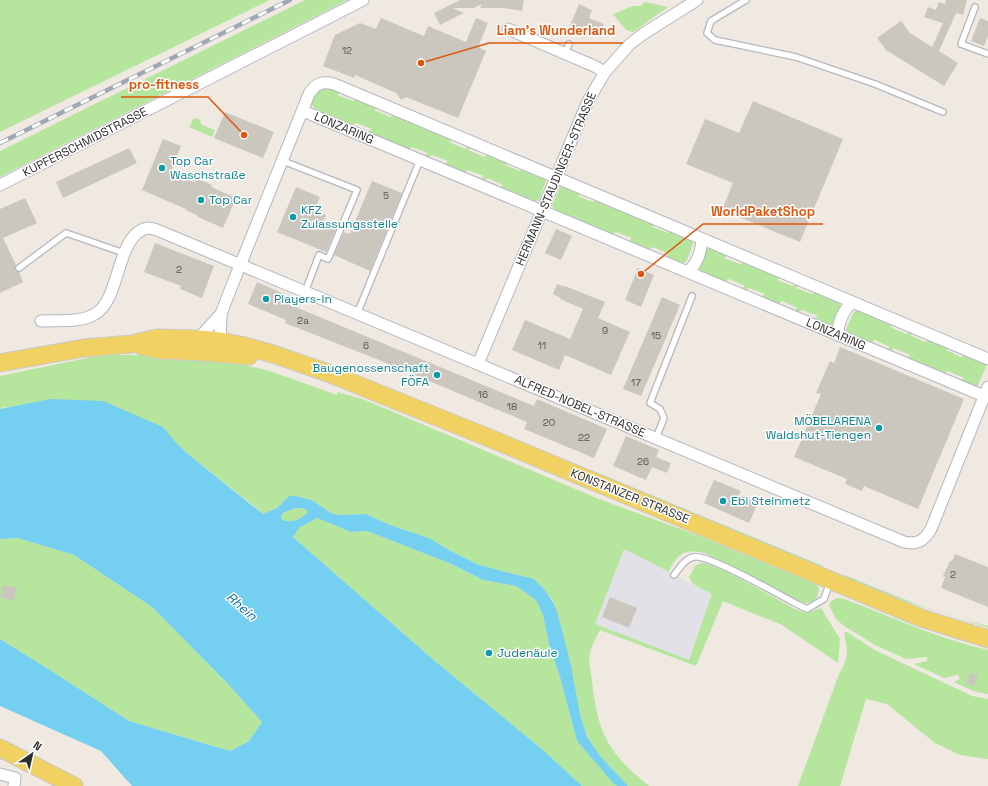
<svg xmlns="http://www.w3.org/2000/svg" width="988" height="786" viewBox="0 0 988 786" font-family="'Space Grotesk',sans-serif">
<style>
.industrial{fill:#e3e1e8}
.green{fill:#b6e59e}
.water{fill:#75cff0;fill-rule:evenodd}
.building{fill:#cbc7bf}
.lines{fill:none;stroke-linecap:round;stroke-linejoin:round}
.service-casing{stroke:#b4b7c1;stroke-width:8}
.minor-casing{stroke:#b4b7c1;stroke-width:13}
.primary-casing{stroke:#c9c9c9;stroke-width:19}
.service{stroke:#fff;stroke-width:5.5}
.minor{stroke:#fff;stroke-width:11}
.primary{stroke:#f2d163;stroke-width:17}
.rail-casing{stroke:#a3a6b8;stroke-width:4.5}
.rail{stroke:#fff;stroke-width:3;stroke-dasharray:9;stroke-linecap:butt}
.culture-dot{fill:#0f9aa8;stroke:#fff;stroke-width:1.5}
.labels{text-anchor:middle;stroke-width:3;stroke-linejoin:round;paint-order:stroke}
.number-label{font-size:10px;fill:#555452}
.street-label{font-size:12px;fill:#2e2e2e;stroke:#fff}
.culture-label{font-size:12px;fill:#0d838f;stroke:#fff;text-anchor:start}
.water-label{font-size:13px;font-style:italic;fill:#0d6fa3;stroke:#fff}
.leader{fill:none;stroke:#df570e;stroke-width:1.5}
.callout-dot{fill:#df570e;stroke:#fff;stroke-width:1.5}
.callout-label{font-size:13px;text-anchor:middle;font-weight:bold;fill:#df570e;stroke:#fff;stroke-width:3;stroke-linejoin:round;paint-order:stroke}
</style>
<rect width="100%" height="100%" fill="#efe9e1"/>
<polygon class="industrial" points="624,549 712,594 689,660 595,624"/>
<g class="green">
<polygon points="0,0 270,0 0,132"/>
<polygon points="305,0 347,0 0,177 0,151"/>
<polygon points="645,2 668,7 633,32 626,30 613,14 633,6 641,6"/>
<polygon points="327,85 343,91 337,95 353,101 359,97 380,106 374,110 390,117 396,113 455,137 449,142 465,149 470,144 474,146 468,150 484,157 490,152 511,161 505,165 520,171 527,167 542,176 546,180 539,200 532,202 498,189 503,185 488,178 481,183 478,181 484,176 468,170 462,174 442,166 448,161 432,155 425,159 422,158 428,153 412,147 406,151 366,134 372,129 356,123 349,127 322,115 312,105 312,98 317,89"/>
<polygon points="194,118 201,120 200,122 202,125 215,130 212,137 189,127"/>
<polygon points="560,187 572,187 584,191 578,196 593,202 600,198 658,222 652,227 668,233 674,229 691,239 693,244 687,260 684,263 671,262 662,259 669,254 653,247 646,252 626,243 632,238 616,232 610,236 556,212 552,206"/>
<polygon points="710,248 720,250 730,253 724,258 740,264 747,260 783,275 777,280 793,286 799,282 803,283 796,288 812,294 819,290 838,301 841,306 834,322 831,325 822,324 812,321 818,316 802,310 795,314 792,312 798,308 782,301 775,306 759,299 765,294 749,288 742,292 739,290 745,286 729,279 723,284 708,277 700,270 699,266 707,249"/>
<path d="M857,310L897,323L890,327L906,334L913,330L916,331L910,335L925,342L932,338L952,346L946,350L961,357L968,352L984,361L986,367L977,387L973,388L958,382L964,378L948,371L941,376L904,359L910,355L894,348L887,353L884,351L890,347L875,340L868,344C860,341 849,337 846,329L854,312Z"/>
<path d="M101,355H171L233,361L235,363L270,371L337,395L338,392L365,400L599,499L694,534L817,585L819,588C818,599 815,603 804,603L704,553C685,549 677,553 669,572L624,549L595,624L689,660L712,594L693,584L689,577L695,566L701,563H705L727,572L759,589L797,610L807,613L821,608L840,639L838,663L782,625L723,601L696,666L600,630C596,638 592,645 590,653C588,660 591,672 592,680C597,732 608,753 649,786H628L600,756L587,737L580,714L553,601L544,589L534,579L479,565L449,550L429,538L390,525L366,514L338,515L331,513L312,500L295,496H289L277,508L263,514L253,505L194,459L178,445L163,427L137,417L5,407L0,409V376Z"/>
<polygon points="591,470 823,566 822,568 590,472"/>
<path d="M297,508L306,509L308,512C300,520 293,523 282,520L281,515L285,512Z"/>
<polygon points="317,518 351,532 367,531 449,563 483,580 516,586 536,600 543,615 549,645 560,677 577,741 617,786 582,786 543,750 436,662 293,537 299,528"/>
<polygon points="18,538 74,555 152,607 228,684 262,722 249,741 230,751 129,721 50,670 0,639 0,539"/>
<path d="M845,575C891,594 939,615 988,626V628L908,602L844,577Z"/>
<path d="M837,598H842C890,616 938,639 988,650V694L973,691L954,682L960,679L958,675L944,678L914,664L927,661V657L906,659L875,645L844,626L836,619L829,605L831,601Z"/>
<path d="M847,632L875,650L972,696L988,699V759L960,755L935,743L887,704L866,699L840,786H798L839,674C849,658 848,651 844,633Z"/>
</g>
<path class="water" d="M51,399L103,401L163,427L178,445L194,459L263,514L277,508L289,496H295L312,500L331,513L338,515L366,514L390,525L429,538L449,550L479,565L534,579L544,589L553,602L558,615L571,666L580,714L587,737L600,756L628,786H617L614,784L577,741L560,677L549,645L543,615L536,600L516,586L483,580L449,563L367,531L351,532L317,518L299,528L293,537L436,662L543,750L582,786H132L101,751L0,706V639L50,670L129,721L230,751L249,741L262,722L228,684L152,607L74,555L18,538L0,539V409ZM296,508L306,509L308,512C300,520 293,523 282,520L281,515L285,512Z"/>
<g class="building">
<polygon points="460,0 524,0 522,11 504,8 480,8 482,4 474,8 453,8 464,13 440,25 434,13"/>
<polygon points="946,0 967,0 963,15 956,13 939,51 958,63 944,86 886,50 877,38 901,21 910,33 932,47 943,23 924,17 928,7 936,10 939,2 945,4"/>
<polygon points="579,4 592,10 589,18 604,24 599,37 583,30 581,33 569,28"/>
<polygon points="381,18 424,36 428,26 466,42 476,18 488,23 478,47 486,51 458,118 406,97 401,100 396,93 355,75 354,78 323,66 335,35 360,23 376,29"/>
<polygon points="980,18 988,21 988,36 984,46 971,41"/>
<polygon points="753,101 843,139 800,242 722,210 733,183 686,164 705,119 739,133"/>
<polygon points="225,112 274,132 263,158 214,138"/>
<polygon points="163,139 181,146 171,172 194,182 196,178 212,185 211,187 236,198 223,228 198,217 198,216 186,210 186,209 142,190"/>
<polygon points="129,148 137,163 63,198 56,182"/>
<polygon points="372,181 402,193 370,271 334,255 344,232 350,234"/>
<polygon points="296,187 320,197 314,210 326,215 323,223 336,229 326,252 277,232"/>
<polygon points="25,198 37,223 3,238 16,265 15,270 19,272 23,282 0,293 0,209"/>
<polygon points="556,229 572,236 561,260 545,253"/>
<polygon points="155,243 214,266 202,298 180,289 181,286 144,272"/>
<polygon points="638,268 654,275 641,307 625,300"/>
<polygon points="257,282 284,294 281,301 534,406 537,399 607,429 594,458 524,429 527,422 379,360 285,323 286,320 248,304"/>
<polygon points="557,284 565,287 565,286 605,302 598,318 630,332 611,375 565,355 559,370 512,350 525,320 570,339 583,309 560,299 561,298 553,294"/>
<polygon points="662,297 680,305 641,396 623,389"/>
<polygon points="840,347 964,399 918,509 864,486 862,491 845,484 847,479 794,457 821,394 816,393 830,361 834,363"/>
<polygon points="626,436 659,450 656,457 671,463 667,473 652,467 646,480 613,466"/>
<polygon points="714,480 741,491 739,495 758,503 749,523 704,503"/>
<polygon points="955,554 988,567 988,607 941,588 945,577 943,576 950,561 952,561"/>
<polygon points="3,585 17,588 14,601 0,597"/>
<polygon points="610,597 637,608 629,628 602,617"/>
<polygon points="970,673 978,676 974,686 966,683"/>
</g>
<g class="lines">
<defs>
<g id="service">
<polyline points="746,0 711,21 707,33 715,40 796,57 875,84 943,112"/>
<polyline points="975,7 961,44 988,54"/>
<polyline points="565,53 569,44"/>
<polyline points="283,161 357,190 328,259 319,255 305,292"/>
<polyline points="19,268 66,233 124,253"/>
<polyline points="357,314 420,160"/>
<polyline points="656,438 664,418 660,409 650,403 692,296"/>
<path d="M674,575C679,569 685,558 694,557C709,554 781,596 799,605L807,609L824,599L830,582"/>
</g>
<g id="minor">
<polyline points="605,72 629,45 643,34 697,0"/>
<polyline points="303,111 984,396"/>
<polyline points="0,185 363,0"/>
<path d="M688,272C698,262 701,252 702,239"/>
<path d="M41,321C58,320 80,323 95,314C121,300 116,233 148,228C150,228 154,229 157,230L904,542C917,545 924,541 931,529L988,387"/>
<path d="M838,335C838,322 843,311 852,302"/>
<polyline points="198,339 221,314"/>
<path d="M215,344L220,341L221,314L229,293L309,94C316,83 322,81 334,84L988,359"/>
<polyline points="478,364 588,101 605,72 594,66 508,29"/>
<polyline points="0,774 15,778 14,786"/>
</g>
<g id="primary">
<polyline points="142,346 159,350 203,352 249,356"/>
<polyline points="0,363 84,348 132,344 157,338 198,339 220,341 245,346 273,354 328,373 499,442 885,603 921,618 988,639"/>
<polyline points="0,748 74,786"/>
</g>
</defs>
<use href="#service" class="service-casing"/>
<use href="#minor" class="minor-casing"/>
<use href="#primary" class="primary-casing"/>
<use href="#service" class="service"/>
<use href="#minor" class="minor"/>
<use href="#primary" class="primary"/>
<defs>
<polyline id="rail" points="0,143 290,0"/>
</defs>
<use href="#rail" class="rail-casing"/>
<use href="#rail" class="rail"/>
</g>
<g class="culture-dot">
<circle cx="162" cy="168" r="4"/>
<circle cx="201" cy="200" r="4"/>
<circle cx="293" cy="217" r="4"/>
<circle cx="266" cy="299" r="4"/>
<circle cx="437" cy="375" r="4"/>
<circle cx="879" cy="428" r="4"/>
<circle cx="723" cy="501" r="4"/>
<circle cx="489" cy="653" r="4"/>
</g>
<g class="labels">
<g class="number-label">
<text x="347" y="54">12</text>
<text x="386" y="199">5</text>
<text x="179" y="273">2</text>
<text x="303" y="324">2a</text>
<text x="605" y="334">9</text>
<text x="656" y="339">15</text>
<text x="366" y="349">6</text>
<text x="542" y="349">11</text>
<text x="636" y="386">17</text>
<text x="483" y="398">16</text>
<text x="512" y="410">18</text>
<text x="549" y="426">20</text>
<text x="584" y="441">22</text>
<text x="643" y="465">26</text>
<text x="953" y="578">2</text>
</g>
<g class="street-label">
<text transform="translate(344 128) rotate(23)" y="4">LONZARING</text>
<text transform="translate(85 142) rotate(-27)" y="4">KUPFERSCHMIDSTRASSE</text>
<text transform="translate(556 179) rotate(-67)" y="4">HERMANN-STAUDINGER-STRASSE</text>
<text transform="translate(836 334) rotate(23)" y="4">LONZARING</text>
<text transform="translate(580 406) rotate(23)" y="4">ALFRED-NOBEL-STRASSE</text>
<text transform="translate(630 496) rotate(22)" y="4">KONSTANZER STRASSE</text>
</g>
<g class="culture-label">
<text x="170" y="165">Top Car<tspan x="170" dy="14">Waschstraße</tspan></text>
<text x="209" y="204">Top Car</text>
<text x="301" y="214">KFZ<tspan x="301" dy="14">Zulassungsstelle</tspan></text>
<text x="274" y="303">Players-In</text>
<text x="429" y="372" text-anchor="end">Baugenossenschaft<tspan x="429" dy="14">FÖFA</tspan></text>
<text x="871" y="425" text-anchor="end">MÖBELARENA<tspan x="871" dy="14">Waldshut-Tiengen</tspan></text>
<text x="731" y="505">Ebi Steinmetz</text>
<text x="497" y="657">Judenäule</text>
</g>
<g class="water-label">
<text transform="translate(242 606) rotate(41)" y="5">Rhein</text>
</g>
</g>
<path class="leader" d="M421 63L489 43H623M244 135L208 97H121M641 274L703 224H823"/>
<g class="callout-dot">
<circle cx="421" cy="63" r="4"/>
<circle cx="244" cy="135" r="4"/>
<circle cx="641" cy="274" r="4"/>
</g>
<g class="callout-label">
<text x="556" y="35">Liam's Wunderland</text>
<text x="164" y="89">pro-fitness</text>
<text x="763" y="216">WorldPaketShop</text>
</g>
<g transform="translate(32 754) rotate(34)" stroke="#ffffff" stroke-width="3" paint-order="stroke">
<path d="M0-3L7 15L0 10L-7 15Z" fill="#2e2e2e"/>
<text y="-6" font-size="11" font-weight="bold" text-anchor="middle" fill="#2e2e2e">N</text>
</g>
</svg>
